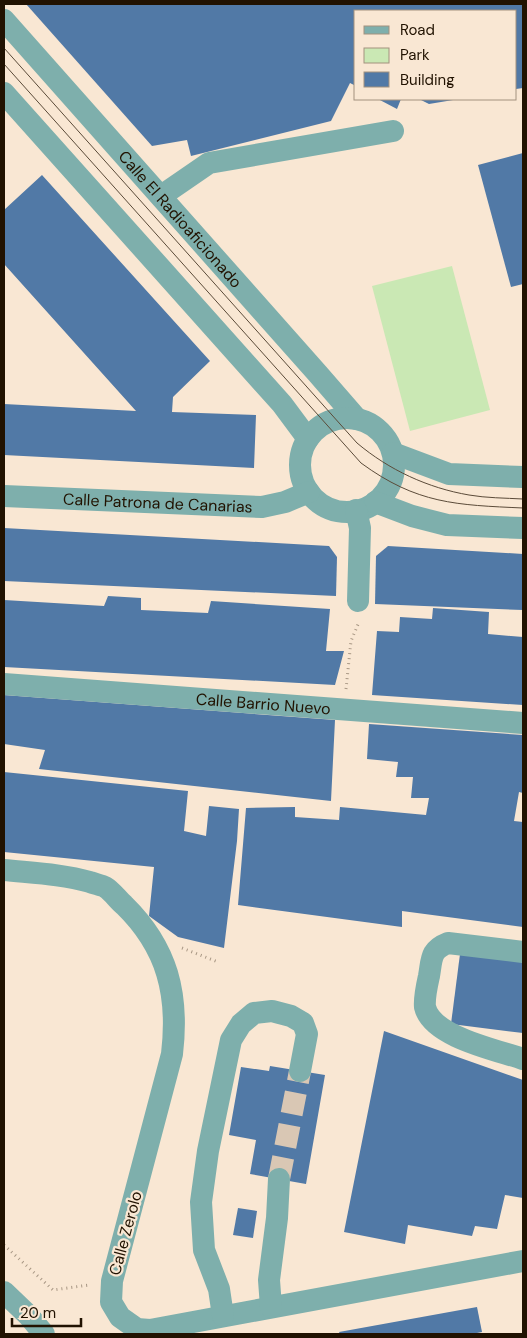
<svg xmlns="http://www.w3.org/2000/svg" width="527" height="1338" viewBox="0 0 527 1338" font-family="'DM Sans',sans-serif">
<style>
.green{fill:#cae8b4}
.building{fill:#5179a6}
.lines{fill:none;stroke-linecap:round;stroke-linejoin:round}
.minor-tunnel{stroke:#d9c7b4;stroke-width:22;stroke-dasharray:22 11;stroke-linecap:butt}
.path{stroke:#a89784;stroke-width:3;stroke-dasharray:1 4;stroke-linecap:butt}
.minor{stroke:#7eafac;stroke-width:22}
.tram{stroke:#5b4b39;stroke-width:1}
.labels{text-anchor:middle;stroke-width:4.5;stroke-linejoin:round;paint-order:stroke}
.street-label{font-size:16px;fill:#211201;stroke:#f9e7d3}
</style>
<rect width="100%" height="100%" fill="#f9e7d3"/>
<polygon class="green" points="452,266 490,410 410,431 372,286"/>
<g class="building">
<polygon points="26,4 523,4 523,88 516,89 516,11 356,11 356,86 350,83 331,121 191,156 187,140 152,146"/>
<polygon points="378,99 401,99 397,109"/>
<polygon points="419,99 453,99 453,100 429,104"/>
<polygon points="523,153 523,284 511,287 478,165"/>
<polygon points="42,175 210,361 173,397 172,412 256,415 254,468 4,455 4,404 136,411 4,264 4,210"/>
<polygon points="4,528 329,546 337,557 336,596 4,581"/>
<polygon points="388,546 523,554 523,610 375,604 376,556"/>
<polygon points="108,596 141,598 141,610 208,613 211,601 330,609 326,651 344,651 335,685 4,667 4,600 104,606"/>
<polygon points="433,608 489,612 488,634 523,637 523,705 372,695 377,631 399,632 400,617 432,619"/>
<polygon points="4,695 335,720 331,801 39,769 45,750 4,744"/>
<polygon points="369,724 523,735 523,793 519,792 514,821 523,822 523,927 402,911 402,927 238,905 246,808 295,807 295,817 339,820 340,807 426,815 429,798 411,798 413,777 396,777 398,762 367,759"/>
<polygon points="4,772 188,791 184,831 206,836 209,806 239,809 237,841 224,948 178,937 149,916 154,867 4,852"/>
<polygon points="460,954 523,962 523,1033 451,1024"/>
<polygon points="384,1031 523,1080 523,1198 505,1195 497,1229 475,1226 472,1236 408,1225 405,1244 344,1232"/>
<polygon points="270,1066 325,1075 306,1184 250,1174 256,1140 229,1135 241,1067 269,1071"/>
<polygon points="238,1208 257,1211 253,1238 233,1235"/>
<polygon points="477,1307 482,1332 472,1334 340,1334 339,1332"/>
</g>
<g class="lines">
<polyline class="minor-tunnel" points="279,1179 300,1071"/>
<g class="path">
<polyline points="346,689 351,641 359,622"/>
<polyline points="182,948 218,962"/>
<polyline points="4,1245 53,1290 89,1285"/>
</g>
<g class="minor">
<path id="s1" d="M4,20L318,374L357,419"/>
<polyline points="4,93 282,404 308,439"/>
<polyline points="161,196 209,163 393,131"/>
<circle cx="347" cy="465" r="47"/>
<polyline points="393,453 449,474 523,477"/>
<path id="s2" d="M4,496L262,507L285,502L309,492"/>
<polyline points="375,502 412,516 447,525 523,528"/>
<polyline points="356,510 360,528 358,601"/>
<path id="s3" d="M4,684L523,723"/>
<path d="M4,870C33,873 62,874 90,882C95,884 101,885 105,887C112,891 118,900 124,905C168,948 179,995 172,1054L112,1281L111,1302L120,1317L137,1329L150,1330L523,1261"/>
<path d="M523,952L448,943C430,950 432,959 429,976C427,985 424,998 425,1007C432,1037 497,1050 523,1059"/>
<polyline points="4,1292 28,1315 44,1334"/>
<polyline points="271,1307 269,1280 277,1218 279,1179"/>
<polyline points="223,1316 219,1289 204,1250 201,1202 208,1151 231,1040 241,1024 254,1013 272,1011 291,1016 303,1023 307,1034 300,1071"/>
</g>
<g class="tram">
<path d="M4,48L357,443C389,470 428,488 469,495C486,498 505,498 523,499"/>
<path d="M4,64L361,463C417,504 456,505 523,508"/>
</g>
</g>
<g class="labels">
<g class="street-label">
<text dy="6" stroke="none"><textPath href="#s1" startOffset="266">Calle El Radioaficionado</textPath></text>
<text dy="6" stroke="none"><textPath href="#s2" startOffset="154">Calle Patrona de Canarias</textPath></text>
<text dy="6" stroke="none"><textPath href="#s3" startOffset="260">Calle Barrio Nuevo</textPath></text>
<text transform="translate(125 1233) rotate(-75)" y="6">Calle Zerolo</text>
</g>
</g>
<rect width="527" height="1338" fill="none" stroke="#211201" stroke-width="10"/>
<rect x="354" y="10" width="162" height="90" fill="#f9e7d3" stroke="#a3927f"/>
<rect x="364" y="26" width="25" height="8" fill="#7eafac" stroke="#a3927f"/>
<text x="400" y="35" font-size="15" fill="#211201">Road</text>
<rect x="364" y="48" width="25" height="15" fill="#cae8b4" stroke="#a3927f"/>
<text x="400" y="60" font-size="15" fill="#211201">Park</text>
<rect x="364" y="72" width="25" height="15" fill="#5179a6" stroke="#a3927f"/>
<text x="400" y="85" font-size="15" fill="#211201">Building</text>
<path d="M12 1318v8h69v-8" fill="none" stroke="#211201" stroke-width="2.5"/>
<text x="20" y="1318" font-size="15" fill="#211201" stroke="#f9e7d3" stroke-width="4" paint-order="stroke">20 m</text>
</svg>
